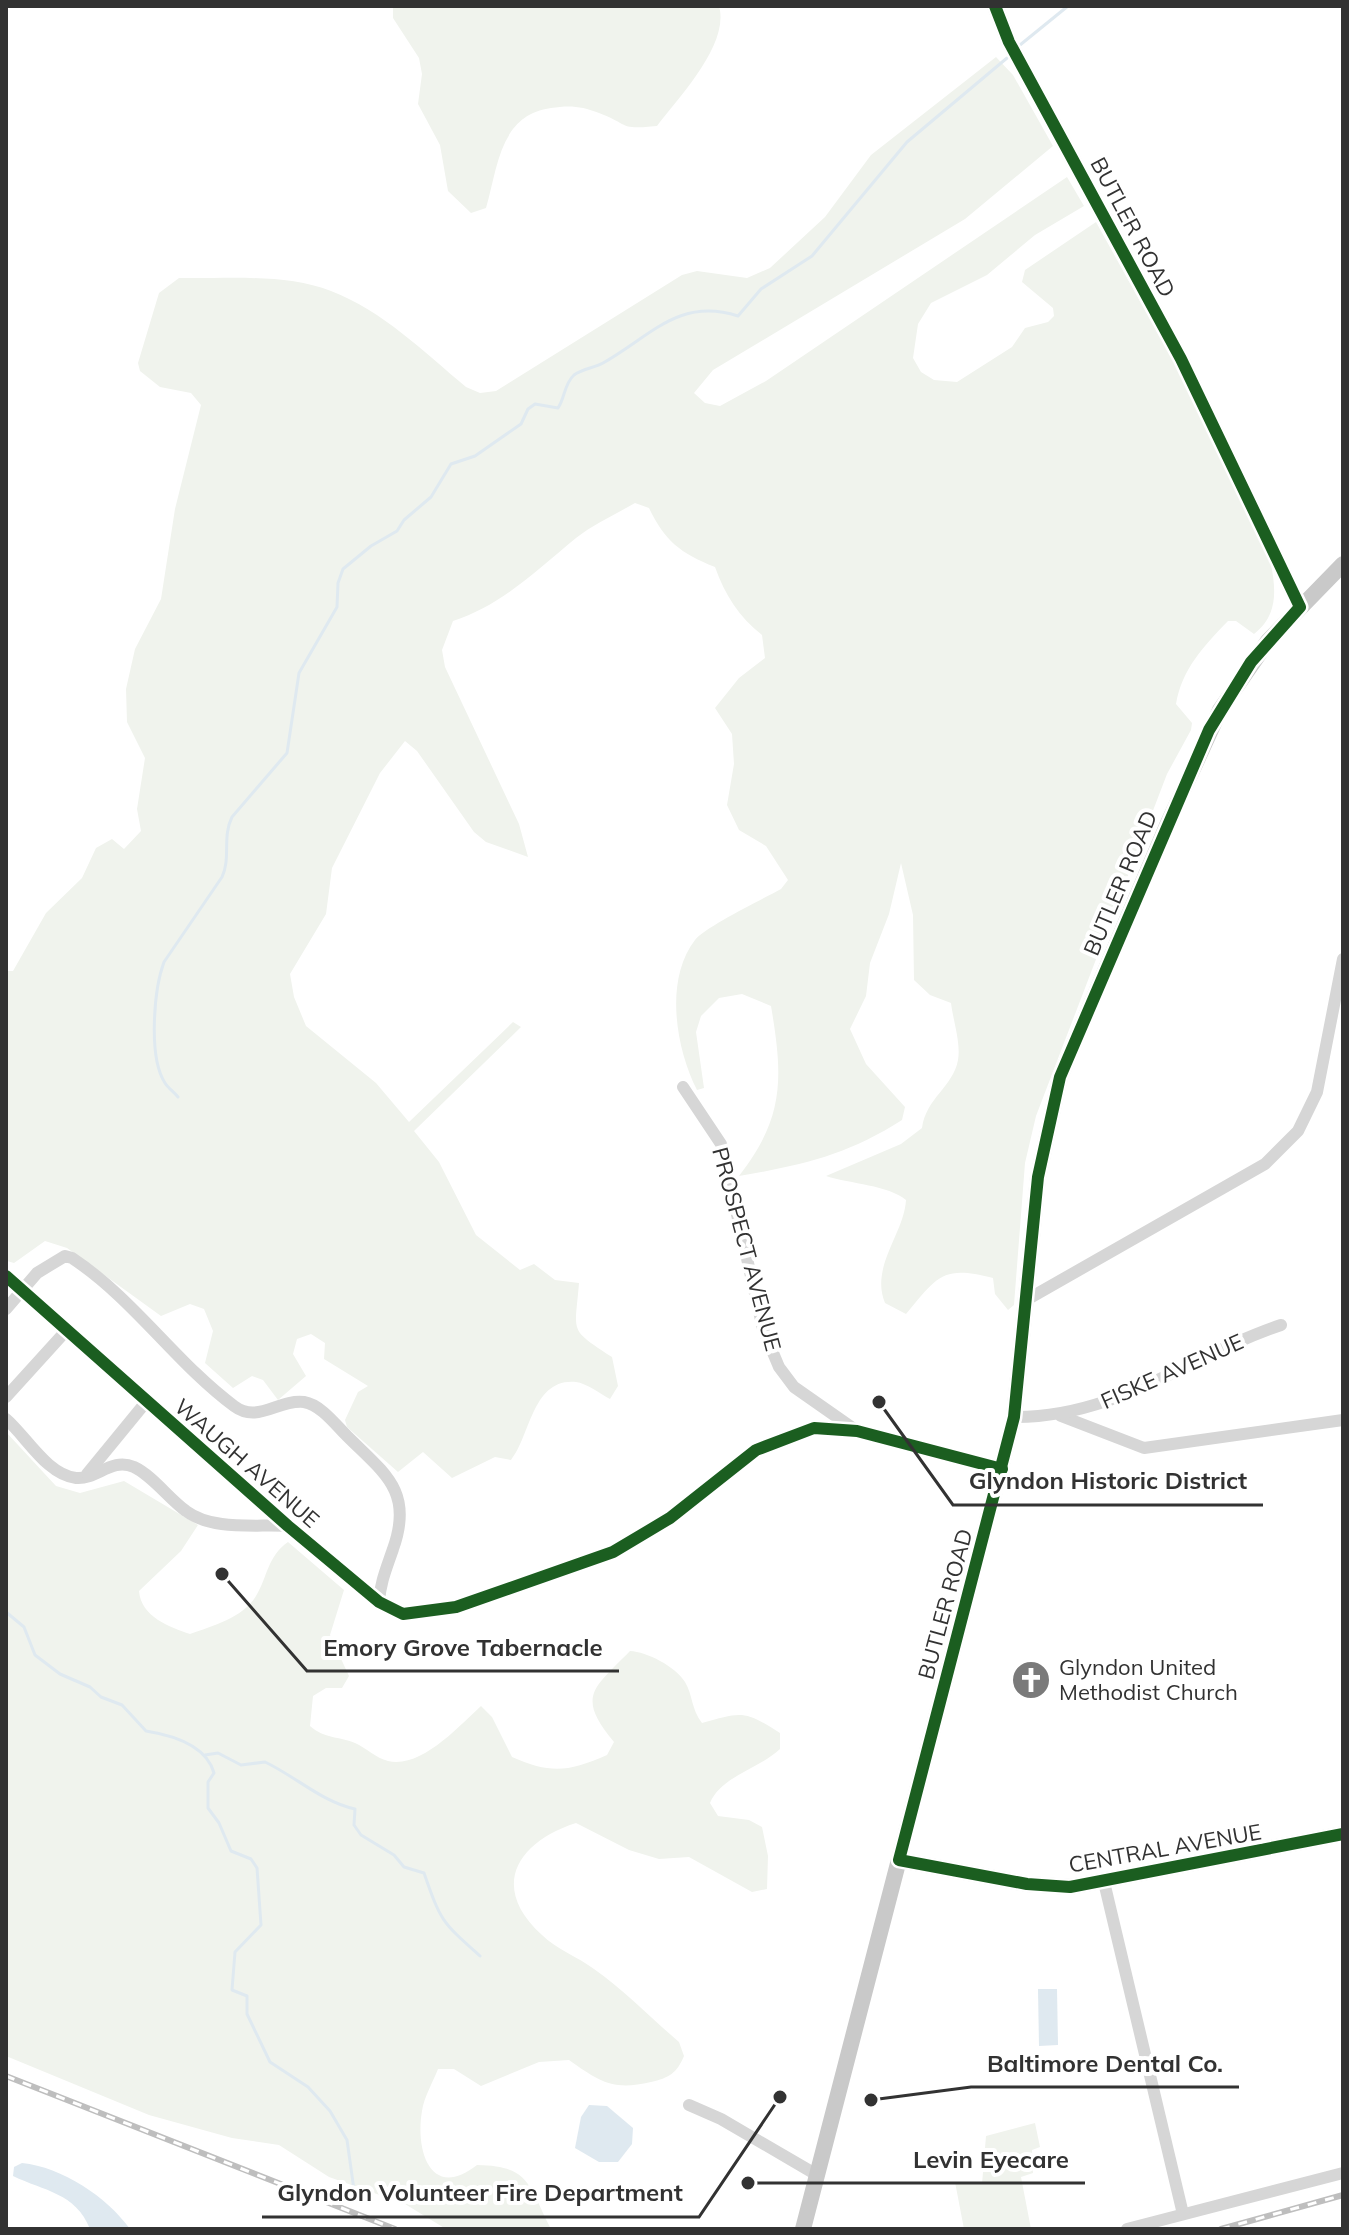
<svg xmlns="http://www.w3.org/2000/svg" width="1349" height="2235" viewBox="0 0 1349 2235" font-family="Mulish,sans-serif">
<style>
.green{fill:#f0f3ed}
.water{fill:#dfe9f0}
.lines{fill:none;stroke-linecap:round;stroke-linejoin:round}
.stream{stroke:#dfe9f0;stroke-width:3}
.minor{stroke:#d6d6d6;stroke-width:12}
.major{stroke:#c9c9c9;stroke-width:16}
.rail-casing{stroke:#bebebe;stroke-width:6}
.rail{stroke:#fff;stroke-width:3;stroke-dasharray:9;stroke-linecap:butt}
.cycleway-casing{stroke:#fff;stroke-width:17}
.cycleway{stroke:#1b5e20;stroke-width:12}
.labels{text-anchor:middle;stroke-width:8;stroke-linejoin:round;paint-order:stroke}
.street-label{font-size:22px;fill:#323232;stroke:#fff}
.poi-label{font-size:22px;fill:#323232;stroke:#fff;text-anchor:start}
.leader{fill:none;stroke:#323232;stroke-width:3}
.callout-dot{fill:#323232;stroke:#fff;stroke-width:3}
.callout-label{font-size:24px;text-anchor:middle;font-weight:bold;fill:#323232;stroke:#fff;stroke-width:8;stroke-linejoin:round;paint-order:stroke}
</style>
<rect width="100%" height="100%" fill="#fff"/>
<g class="green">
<path d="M393,6H719C730,44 679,97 657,126C618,130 631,125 599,113C582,106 569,105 551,108C500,115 498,166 486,208L471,213L448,191L440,145L418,104L422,74L419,58L393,18Z"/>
<path d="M996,57L1013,75L1053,146L965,219L713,370L694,393L705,403L720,406L766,381L1067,177L1084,206L1035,235L987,275L931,303L918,324L913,358L921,372L934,380L957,382L1012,347L1025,328L1048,322L1054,316L1053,308L1022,282L1025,270L1096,222L1182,377L1271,564C1276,591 1278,615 1254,634L1236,621H1228C1203,647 1182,669 1176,704L1192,723L1191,730L1167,774L1036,1116L1025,1163L1014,1305L1008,1310L995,1294L993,1278C942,1265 938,1276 906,1314L885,1303C870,1267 904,1234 906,1200C888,1185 851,1184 826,1176L901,1144L922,1128C926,1098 953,1087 958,1060C961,1043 953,1020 951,1003L930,995L914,980L913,915L901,863L889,914L870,963L866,996L850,1029L866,1064L905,1107L902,1120C847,1155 803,1165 739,1176C785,1117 783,1077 771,1006L742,994L719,998L701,1016L696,1032L704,1088L697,1090C676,1049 664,980 695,940C705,927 763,899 781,889L788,880L766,846L739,830L727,805L734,764L732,734L715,708L739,678L765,658L762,635C739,617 725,595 715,567C680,553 665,541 649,508L635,503C616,514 594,524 576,538C537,570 502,605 453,621L442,650L445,667L519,824L528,857L486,842L474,832L417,751L405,741L380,773L332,868L326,914L290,974L294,997L306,1026L376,1083L409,1122L513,1022L521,1027L414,1131L439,1162L476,1235L520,1270L534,1264L555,1280L579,1283C575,1334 568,1328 612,1357L618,1386L610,1399C601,1394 586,1383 576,1382C532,1378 531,1435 511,1460L495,1457L452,1478L423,1452L398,1472L347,1427L345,1420L358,1392L368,1386L324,1359L325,1343L311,1334L297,1339L293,1354L306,1376L278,1400L263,1380L252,1376L233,1388L205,1363L213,1331L204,1309L190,1304L161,1316L67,1248L45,1241L14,1263L7,1261L6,971H13L46,913L82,878L96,848L112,839L124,849L141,831L137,809L145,758L127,722L126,689L135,649L161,599L175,509L201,405L191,393L160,387L140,371L138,363L159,293L179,278C227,279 285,273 331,291C383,311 424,352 466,387L480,393L496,391L682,275L697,271L747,278L770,268L825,217L871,155Z"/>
<path d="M6,1432L56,1486L80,1493L124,1481L198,1525L181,1551L139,1591C141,1617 170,1627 190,1634C212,1626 243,1618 256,1596C268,1576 267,1557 288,1542L344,1590L330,1635L349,1676L342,1688H326L313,1696L310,1726C325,1739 338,1736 355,1743C366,1748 376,1758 388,1761C421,1769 459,1726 481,1706L492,1717L512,1757C551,1774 568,1772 607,1755L614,1742C576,1696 593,1689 630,1651C647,1652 675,1666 685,1682C693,1695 691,1709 702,1723C742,1712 744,1710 780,1733V1749C759,1769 721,1776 710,1803L718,1816L749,1820L762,1827L768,1856L767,1889L752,1892L689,1857L659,1859L629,1850L576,1823C517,1842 489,1887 542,1935C556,1949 578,1957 594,1969C624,1990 651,2018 679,2042L684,2056C677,2073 669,2078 651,2082C613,2091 600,2082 569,2060L539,2062L481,2086L454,2069H438C433,2082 424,2097 422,2111C415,2151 431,2201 477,2165C531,2166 528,2185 551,2229H446L405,2204L329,2177L279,2145L232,2138L149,2115L6,2056Z"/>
<polygon points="1035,2123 1040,2147 1032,2150 1033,2173 1021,2177 1031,2229 964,2229 955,2182 982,2184 986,2136"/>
</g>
<g class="water">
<polygon points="1038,1989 1057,1989 1058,2045 1039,2046"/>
<polygon points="589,2105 607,2106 633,2128 632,2144 618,2162 599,2162 575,2148 581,2117"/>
<path d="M22,2163C62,2167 107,2197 130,2229H90C76,2193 44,2191 13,2176L14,2167Z"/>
</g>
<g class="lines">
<g class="stream">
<polyline points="1020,45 1068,6"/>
<path d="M178,1097C174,1092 168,1088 165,1083C148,1057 154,989 164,962L222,877C231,858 222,837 232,817L287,753L299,673L337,607L338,583L343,569L371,546L397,531L404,520L431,497L451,464L475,456L521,424L528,409L535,404L558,408C565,398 564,384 574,375C582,369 594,368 603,363C651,336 679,297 738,316L761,289L812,256L907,142L1007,58"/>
<path d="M6,1612L24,1627L35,1655L60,1674L90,1687L101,1697L122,1705L146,1731C171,1735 206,1744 214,1773L208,1782V1808L219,1823L231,1851L251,1859L257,1868L261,1925L235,1952L232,1990L247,1996V2014L270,2062L308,2087L330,2111L347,2140L355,2197"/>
<path d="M205,1755L218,1753L241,1765L265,1762C295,1776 322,1802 355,1809L354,1825L361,1835L394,1855L404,1867L424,1873C441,1922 442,1922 480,1956"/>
</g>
<g class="minor">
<polyline points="683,1087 721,1144 763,1329 779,1367 794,1387 854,1429"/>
<polyline points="6,1276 288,1526 379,1602 403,1614 456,1607 613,1552 670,1518 756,1450 814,1428 857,1431 1002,1469"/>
<polyline points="1028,1299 1265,1164 1298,1131 1317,1092 1343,959"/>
<path d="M6,1309L37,1273L65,1256L72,1258C134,1299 175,1362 234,1406C258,1424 278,1399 304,1402C321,1405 335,1424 347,1436C384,1473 414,1491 393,1549C387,1567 380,1583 379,1602"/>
<polyline points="6,1397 65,1332"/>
<polyline points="1061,1416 1144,1448 1343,1420"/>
<path d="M1014,1417C1116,1418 1189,1356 1281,1325"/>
<path d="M6,1419C26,1436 47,1475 76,1478C97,1480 111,1457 134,1467C153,1476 169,1499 186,1511C213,1531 256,1524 288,1526"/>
<polyline points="87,1474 146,1402"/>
<polyline points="1104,1882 1183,2214"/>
<polyline points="689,2105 721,2119 817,2175"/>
<polyline points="1127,2229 1343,2173"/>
</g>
<g class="major">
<polyline points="995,6 1009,42 1181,359 1300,607"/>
<polyline points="899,1860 1027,1884 1070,1887 1343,1834"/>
<polyline points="803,2229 1014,1417 1038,1177 1060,1077 1169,821 1220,710 1268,641 1343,564"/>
</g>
<defs>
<g id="rail">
<polyline points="6,2076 395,2229"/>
<polyline points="1221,2229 1343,2195"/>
</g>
</defs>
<use href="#rail" class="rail-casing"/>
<use href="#rail" class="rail"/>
<defs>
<g id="cycleway">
<polyline points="995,6 1009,42 1181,359 1300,607 1251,662 1209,730 1060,1077 1038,1177 1014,1417 899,1860 1027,1884 1070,1887 1343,1834"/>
<polyline points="6,1276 288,1526 379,1602 403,1614 456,1607 613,1552 670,1518 756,1450 814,1428 857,1431 1002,1469"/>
</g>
</defs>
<use href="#cycleway" class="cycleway-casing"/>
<use href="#cycleway" class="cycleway"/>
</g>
<defs>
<symbol id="church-disc" viewBox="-11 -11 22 22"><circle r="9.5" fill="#7a7a7a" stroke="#fff"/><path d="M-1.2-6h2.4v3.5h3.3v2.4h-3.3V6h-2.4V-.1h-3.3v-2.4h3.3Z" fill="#fff"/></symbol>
</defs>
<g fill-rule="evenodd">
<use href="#church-disc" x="1009" y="1658" width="44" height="44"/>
</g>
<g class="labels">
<g class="street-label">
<text transform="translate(1133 227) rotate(62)" y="8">BUTLER ROAD</text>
<text transform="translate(1120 883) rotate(-67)" y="8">BUTLER ROAD</text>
<text transform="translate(747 1249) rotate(75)" y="8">PROSPECT AVENUE</text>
<text transform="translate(1172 1371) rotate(-24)" y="8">FISKE AVENUE</text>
<text transform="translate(247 1463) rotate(41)" y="8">WAUGH AVENUE</text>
<text transform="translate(945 1604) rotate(-75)" y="8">BUTLER ROAD</text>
<text transform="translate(1165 1848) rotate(-10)" y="8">CENTRAL AVENUE</text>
</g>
<g class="poi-label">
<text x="1059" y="1675">Glyndon United<tspan x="1059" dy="25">Methodist Church</tspan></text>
</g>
</g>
<path class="leader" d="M879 1402L953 1505H1263M222 1574L307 1671H619M871 2100L971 2087H1239M748 2183L897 2183H1085M780 2097L699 2217H262"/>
<g class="callout-dot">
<circle cx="879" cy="1402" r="8"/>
<circle cx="222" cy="1574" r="8"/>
<circle cx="871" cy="2100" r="8"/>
<circle cx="748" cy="2183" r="8"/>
<circle cx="780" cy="2097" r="8"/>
</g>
<g class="callout-label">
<text x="1108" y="1489">Glyndon Historic District</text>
<text x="463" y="1656">Emory Grove Tabernacle</text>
<text x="1105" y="2072">Baltimore Dental Co.</text>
<text x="991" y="2168">Levin Eyecare</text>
<text x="480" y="2201">Glyndon Volunteer Fire Department</text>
</g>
<rect width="1349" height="2235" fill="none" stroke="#323232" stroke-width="16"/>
</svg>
